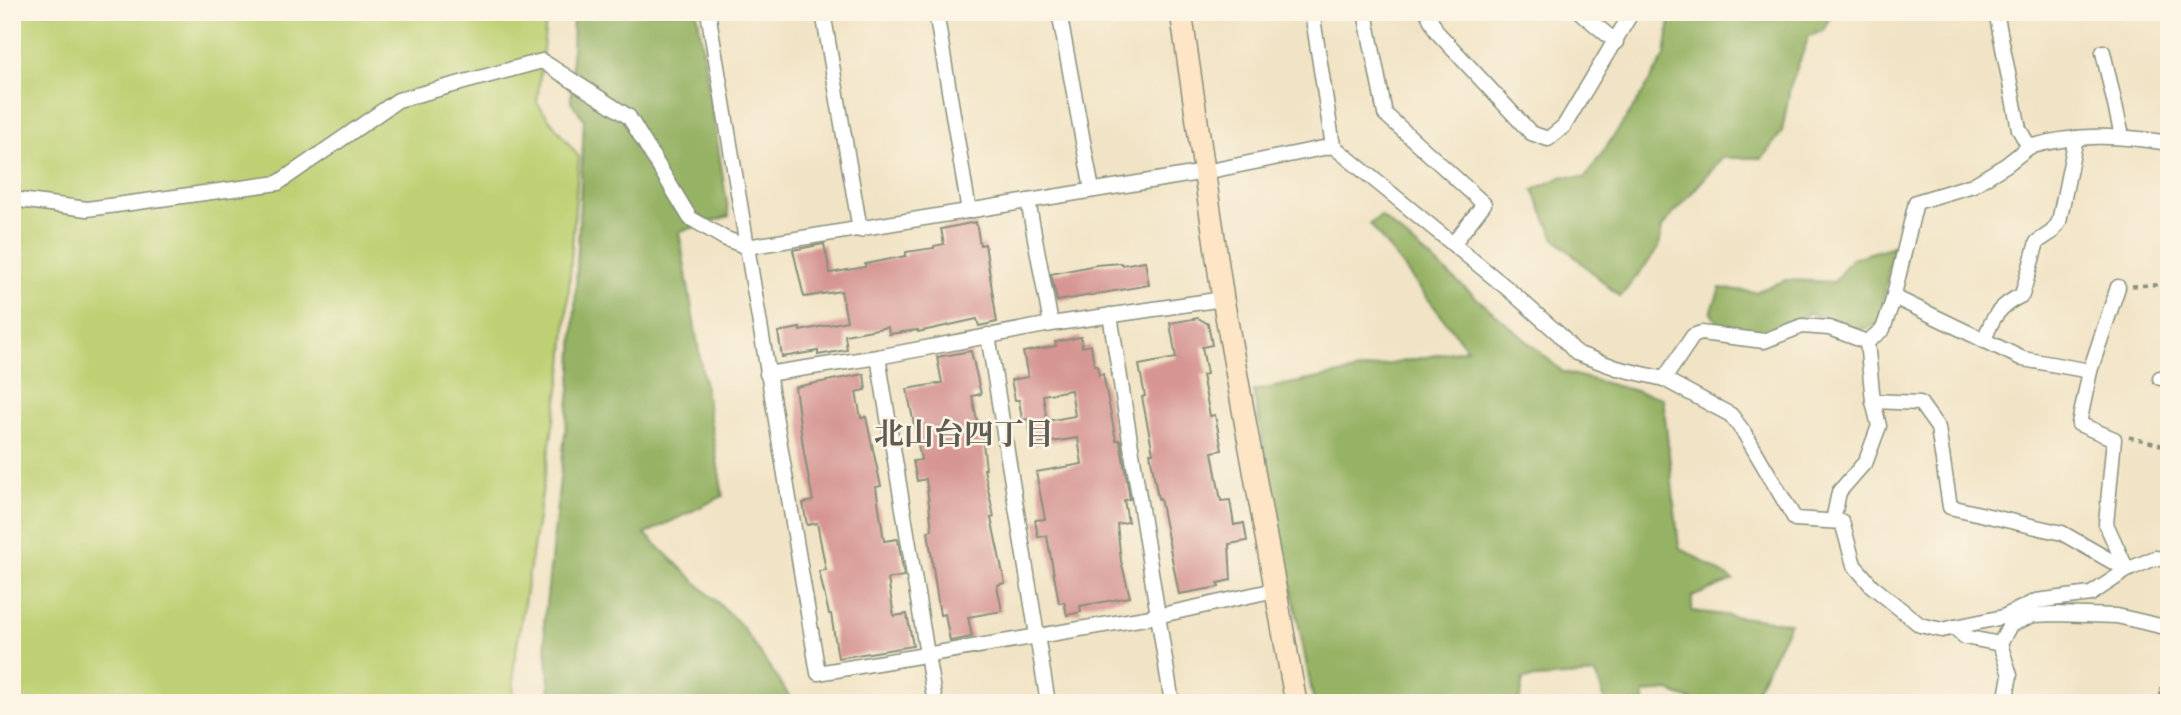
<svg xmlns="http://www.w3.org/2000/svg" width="2181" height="715" viewBox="0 0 2181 715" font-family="'IM FELL English','Noto Serif JP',serif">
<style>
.green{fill:#bed073;stroke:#6e8654;stroke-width:2}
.forest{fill:#96b265;stroke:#5a784c;stroke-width:2}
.building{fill:#d69593;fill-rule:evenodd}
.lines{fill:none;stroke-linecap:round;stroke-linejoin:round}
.street-casing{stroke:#88907c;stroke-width:17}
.secondary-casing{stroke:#88907c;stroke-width:24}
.path{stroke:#88907c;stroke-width:3.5;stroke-dasharray:5 5;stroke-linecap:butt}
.street{stroke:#fff;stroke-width:14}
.secondary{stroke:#fde5c5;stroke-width:21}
.labels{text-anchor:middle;stroke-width:5;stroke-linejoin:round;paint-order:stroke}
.neighbourhood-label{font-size:30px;font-weight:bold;fill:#5f5c55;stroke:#fcf5e5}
</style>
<rect width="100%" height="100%" fill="#fcf5e5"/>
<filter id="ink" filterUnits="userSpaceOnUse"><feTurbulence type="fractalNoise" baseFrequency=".0143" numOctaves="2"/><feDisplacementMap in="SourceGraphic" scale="14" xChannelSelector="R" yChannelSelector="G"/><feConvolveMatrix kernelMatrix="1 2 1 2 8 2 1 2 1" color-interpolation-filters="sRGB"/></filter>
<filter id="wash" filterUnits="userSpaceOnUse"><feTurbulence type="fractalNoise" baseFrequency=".00686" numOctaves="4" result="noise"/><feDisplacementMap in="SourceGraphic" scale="28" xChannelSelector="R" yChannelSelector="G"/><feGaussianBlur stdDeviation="1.57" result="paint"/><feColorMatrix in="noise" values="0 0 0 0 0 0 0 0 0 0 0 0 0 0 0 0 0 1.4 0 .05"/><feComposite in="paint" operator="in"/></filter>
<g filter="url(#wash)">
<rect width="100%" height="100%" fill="#f1e3c5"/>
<polygon class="green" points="12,12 547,12 537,103 579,157 563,365 514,664 513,703 12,703"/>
<g class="forest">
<polygon points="573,12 697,12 729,216 679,232 723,496 645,534 740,624 794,703 551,703 544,623 572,371 584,119 571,102"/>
<polygon points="1671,12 1833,12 1823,31 1809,36 1790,87 1782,132 1762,158 1722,158 1662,227 1659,248 1620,297 1555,239 1533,190 1564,176 1585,178 1635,105 1665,56"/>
<polygon points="1381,216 1563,372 1663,398 1679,547 1733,580 1692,597 1692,611 1790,623 1750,703 1699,703 1669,691 1644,693 1644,703 1606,703 1596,674 1523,679 1519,703 1314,703 1253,391 1467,349 1370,224"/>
<polygon points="1893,246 1879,325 1858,330 1810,313 1762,333 1718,325 1711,313 1720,288 1755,292 1786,280 1834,282 1851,259"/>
</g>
<g id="blocks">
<g class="building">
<polygon points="976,222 980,245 985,244 997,322 979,326 977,319 918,332 918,330 889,334 888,327 845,335 847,350 818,355 818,351 782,357 778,332 800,328 800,331 847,321 841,291 804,297 793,250 824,244 830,273 865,267 865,264 906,256 906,252 934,248 934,246 944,244 941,229"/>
<polygon points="1145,261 1149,285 1057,301 1051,274 1096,265 1121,263 1122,265"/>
<polygon points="1198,318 1208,324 1212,345 1202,347 1207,374 1202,375 1210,416 1215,415 1222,450 1212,452 1221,501 1230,500 1234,525 1244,523 1247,541 1229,544 1231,580 1218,583 1219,587 1179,594 1160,498 1158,499 1150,453 1153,453 1142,397 1145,396 1139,365 1176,358 1170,323"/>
<path d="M1081,337L1082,347L1091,345L1094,365H1097L1099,375L1103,374L1116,440H1120L1130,499L1124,500L1128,522L1117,524L1121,561L1130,597L1080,606L1081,612L1067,615L1064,602L1059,603L1047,536L1038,537L1035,520L1045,519L1036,472L1082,464L1078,438L1032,445L1028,419L1022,420L1019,400H1015L1011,380L1028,377L1023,352L1056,346L1055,342ZM1071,390L1075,416L1047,421L1043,395Z"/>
<polygon points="971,351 981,394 972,396 978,425 981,425 986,469 984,469 994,517 991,518 1005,583 997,585 1002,611 968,617 972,637 950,641 945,614 940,615 935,582 928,531 932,530 926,479 917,481 913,461 921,460 907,389 942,383 937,357"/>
<polygon points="864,374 866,390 856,392 861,418 866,417 877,468 881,486 876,487 884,541 898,539 904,576 888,579 894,616 907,614 913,646 838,658 831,614 829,614 819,571 826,570 817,523 807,525 803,503 813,501 804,453 795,387"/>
</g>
</g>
</g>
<g filter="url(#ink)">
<use href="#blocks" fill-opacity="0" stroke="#88907c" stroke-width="2"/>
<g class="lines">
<defs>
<g id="street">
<polyline points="708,12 818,673 1157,616 1275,590"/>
<polyline points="823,12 860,230"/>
<polyline points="936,12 969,211"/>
<polyline points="1059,12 1092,190"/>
<polyline points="1312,12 1333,146 1508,289 1559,334 1576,353 1617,368 1664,379 1731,415 1745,434 1795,519 1842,522 1854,565 1872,586 1920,625 1942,630 2003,617 2036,601 2091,594 2127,570 2155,558 2169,560"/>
<polyline points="1365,12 1385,114 1484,204 1453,244"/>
<polyline points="1427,12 1437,32 1531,133 1548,139 1564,126 1632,12"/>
<polyline points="1580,12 1616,42"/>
<path d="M1996,12L2019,129L2029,147C2079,133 2118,135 2169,143"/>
<polyline points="2103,52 2122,136"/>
<polyline points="2029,147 2006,165 1973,185 1916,202 1892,303 1883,329 1867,342 1873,401 1920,403 1938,428 1950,507 2062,533 2127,570"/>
<polyline points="12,199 87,209 278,183 398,100 542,61 629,117 690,218 724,238 747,247 1205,172 1333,146"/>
<polyline points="1028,201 1051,324"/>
<polyline points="2118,287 2090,371 2079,424 2114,439 2106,524 2127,570"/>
<polyline points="1894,297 2023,359 2090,371"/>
<polyline points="1110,315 1172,703"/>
<polyline points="988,335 1048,703"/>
<path d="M1984,341C1992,317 1999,306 2022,295L2037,242L2052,232L2059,222L2076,138"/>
<polyline points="878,357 935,703"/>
<polyline points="767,374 878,357 1051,324 1223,299"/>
<polyline points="2160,378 2169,380"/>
<polyline points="1664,379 1693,336 1701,333 1764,341 1802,326 1829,328 1867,342"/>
<polyline points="1833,521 1839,492 1866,461 1879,426 1873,401"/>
<polyline points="1954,627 1965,637 2000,644 2010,675 2005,703"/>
<polyline points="2000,644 2010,625 2033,615 2055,614 2117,616 2169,628"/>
<polyline points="2166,703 2169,688"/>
</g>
<polyline id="secondary" points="1181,12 1223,299 1296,703"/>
</defs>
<use href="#street" class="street-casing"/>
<use href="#secondary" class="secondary-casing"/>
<g class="path">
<polyline points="2132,286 2169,284"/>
<polyline points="2129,437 2169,447"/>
</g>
<use href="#street" class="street"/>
<use href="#secondary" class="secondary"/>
</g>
</g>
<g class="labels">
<g class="neighbourhood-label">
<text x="964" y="444">北山台四丁目</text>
</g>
</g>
<rect width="2181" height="715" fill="none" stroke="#fcf5e5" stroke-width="42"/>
</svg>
